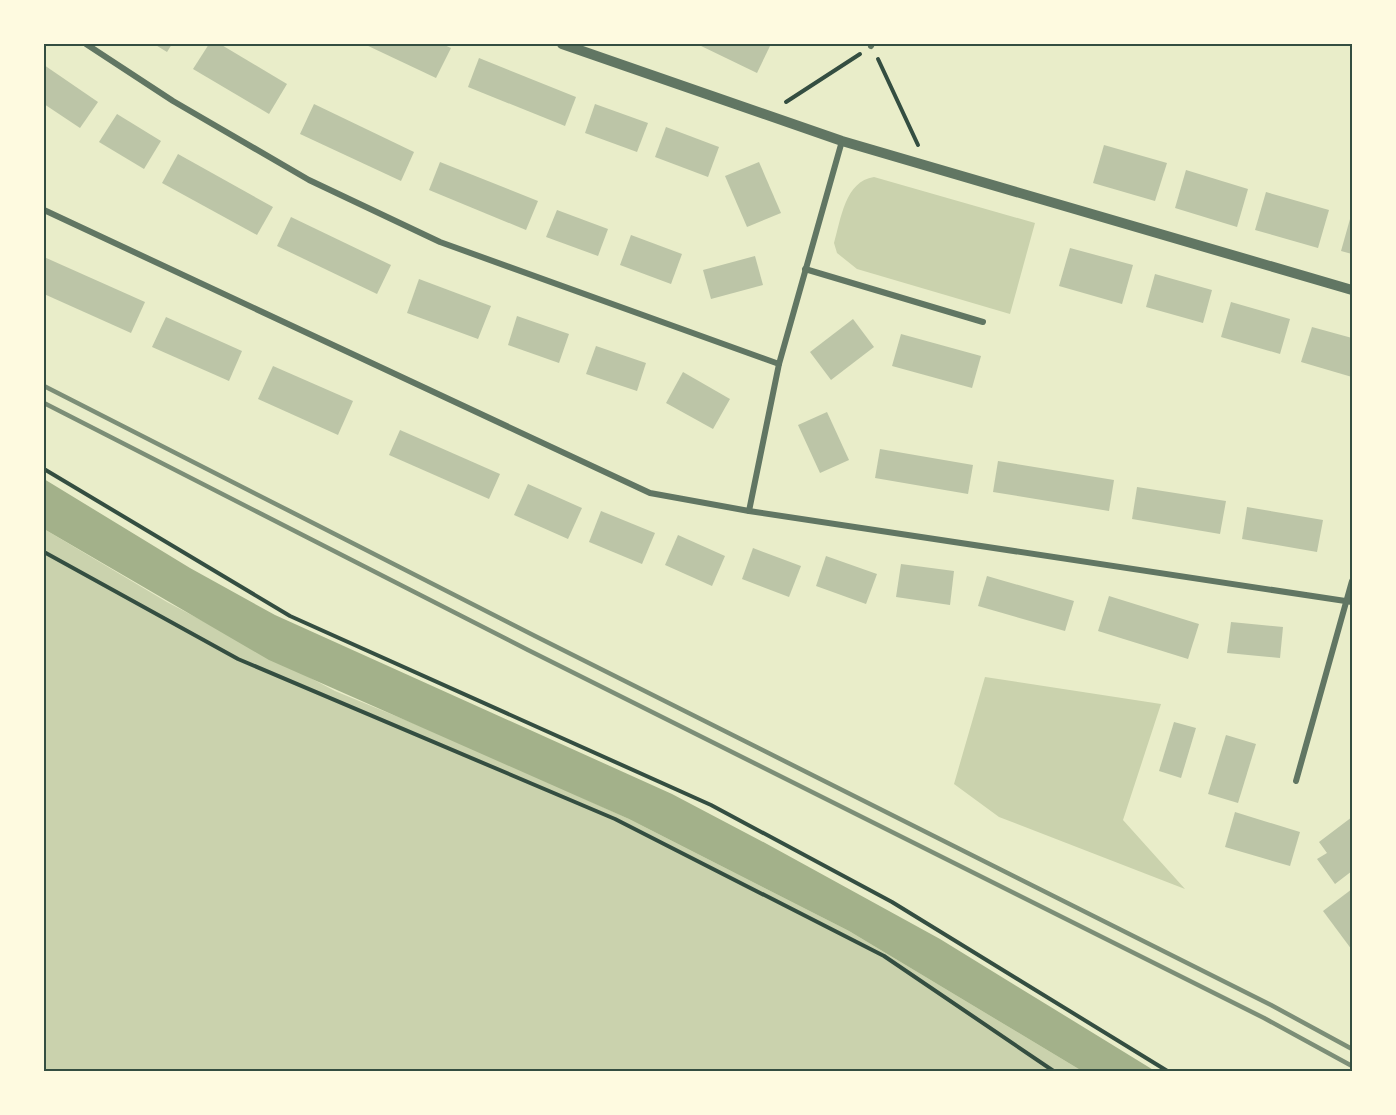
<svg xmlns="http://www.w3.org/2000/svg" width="1396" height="1115" viewBox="0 0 1396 1115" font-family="Overpass,sans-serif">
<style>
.green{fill:#cad2ad}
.water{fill:#a3b18a}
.building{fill:#bcc5a7}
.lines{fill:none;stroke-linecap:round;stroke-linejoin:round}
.path{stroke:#344e41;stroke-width:4}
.minor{stroke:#617663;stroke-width:6}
.tertiary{stroke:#617663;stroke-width:10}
.rail{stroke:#7c8e77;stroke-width:4.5}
.neatline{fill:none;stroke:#344e41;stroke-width:2}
</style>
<rect width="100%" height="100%" fill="#e9edc9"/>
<g class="green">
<path d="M874,177L1035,223L1010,314L857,269L837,253L834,243C841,219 845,181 874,177Z"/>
<polygon points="44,529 167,602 335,691 471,747 629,819 849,931 1082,1071 44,1072"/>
<polygon points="985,677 1161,704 1123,820 1185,889 999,817 954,784"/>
</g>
<polygon class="water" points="44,479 190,568 275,615 672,794 767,844 940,939 1155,1071 1082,1071 849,931 629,819 269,660 44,529"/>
<g class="building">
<polygon points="154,44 172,44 167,52"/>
<polygon points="209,44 220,44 287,84 269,114 193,69"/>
<polygon points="364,44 442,44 451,48 436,78"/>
<polygon points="697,44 766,44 770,46 757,73"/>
<polygon points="479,58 576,97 565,126 468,87"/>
<polygon points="44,65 98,102 80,128 44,104"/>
<polygon points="314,104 414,152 401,181 300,134"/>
<polygon points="595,104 648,123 637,152 585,133"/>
<polygon points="117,114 161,141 144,169 99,142"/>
<polygon points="666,127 719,147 708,177 655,157"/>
<polygon points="1104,145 1167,163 1155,201 1093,183"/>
<polygon points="178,154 273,207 257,235 162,183"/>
<polygon points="440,162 538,201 526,230 429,190"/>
<polygon points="759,162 781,213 747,227 725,176"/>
<polygon points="1186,170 1248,189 1237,227 1175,208"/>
<polygon points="1266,192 1329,210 1318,248 1255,230"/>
<polygon points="557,210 608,229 598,256 546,237"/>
<polygon points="1352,212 1352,254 1341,251"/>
<polygon points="291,217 391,265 377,294 277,246"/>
<polygon points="631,235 682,254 671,284 620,265"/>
<polygon points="1070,248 1133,265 1122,304 1059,286"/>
<polygon points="755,256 763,285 711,299 703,270"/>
<polygon points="44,257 145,302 131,333 44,294"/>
<polygon points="1155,274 1212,290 1203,323 1146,307"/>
<polygon points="419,279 491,306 478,339 407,313"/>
<polygon points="1231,302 1290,319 1280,354 1221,337"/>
<polygon points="517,316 569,334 559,363 508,345"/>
<polygon points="166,317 242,351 229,381 152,347"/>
<polygon points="853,319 874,347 831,380 810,352"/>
<polygon points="1312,327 1352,338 1352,377 1301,362"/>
<polygon points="901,334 981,356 972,388 892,366"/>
<polygon points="596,346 646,363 637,391 586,374"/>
<polygon points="273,366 353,401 338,435 258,399"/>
<polygon points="683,372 730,399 713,429 666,403"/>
<polygon points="827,412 849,460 820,473 798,425"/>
<polygon points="400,430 500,474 489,499 389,455"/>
<polygon points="880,449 973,465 968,494 875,478"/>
<polygon points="998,461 1114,480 1109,511 993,492"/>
<polygon points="528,484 582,508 568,539 514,515"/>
<polygon points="1137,487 1226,501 1220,534 1132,519"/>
<polygon points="1247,507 1323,520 1317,552 1242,539"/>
<polygon points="601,511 655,533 642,564 589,542"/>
<polygon points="678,535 725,556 712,586 665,565"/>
<polygon points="753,548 801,566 789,597 742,579"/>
<polygon points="826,556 877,574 866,604 816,586"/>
<polygon points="901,564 954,571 950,605 896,597"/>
<polygon points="987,576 1074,601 1065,631 978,606"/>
<polygon points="1109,596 1199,624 1188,659 1098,631"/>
<polygon points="1231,622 1283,627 1280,658 1227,653"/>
<polygon points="1174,722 1196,728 1181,778 1159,771"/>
<polygon points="1226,735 1256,744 1238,803 1208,794"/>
<polygon points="1235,812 1300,832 1290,866 1225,847"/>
<polygon points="1352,817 1352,871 1335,884 1317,859 1327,853 1319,842"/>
<polygon points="1352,889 1352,950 1323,911"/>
</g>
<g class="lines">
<g class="path">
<polyline points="878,59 918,145"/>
<polyline points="786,102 860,54"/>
<polyline points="44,469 290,616 711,805 892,902 1169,1072"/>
<polyline points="44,552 238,659 615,819 884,956 1055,1072"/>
</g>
<g class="minor">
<polyline points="86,44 173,101 309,180 440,242 779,364"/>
<polyline points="871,46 872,44"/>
<polyline points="44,210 650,493 749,511 1352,602"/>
<polyline points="805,269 983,322"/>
<polyline points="749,511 779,364 842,141"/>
<polyline points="1296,781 1352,581"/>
</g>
<polyline class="tertiary" points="562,44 842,141 1352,290"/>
<g class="rail">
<polyline points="44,386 535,636 1271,1005 1352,1049"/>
<polyline points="44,403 528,650 1264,1018 1352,1066"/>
</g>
</g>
<rect width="1396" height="1115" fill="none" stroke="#fefae0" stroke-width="90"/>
<rect x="45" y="45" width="1306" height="1025" class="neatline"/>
</svg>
